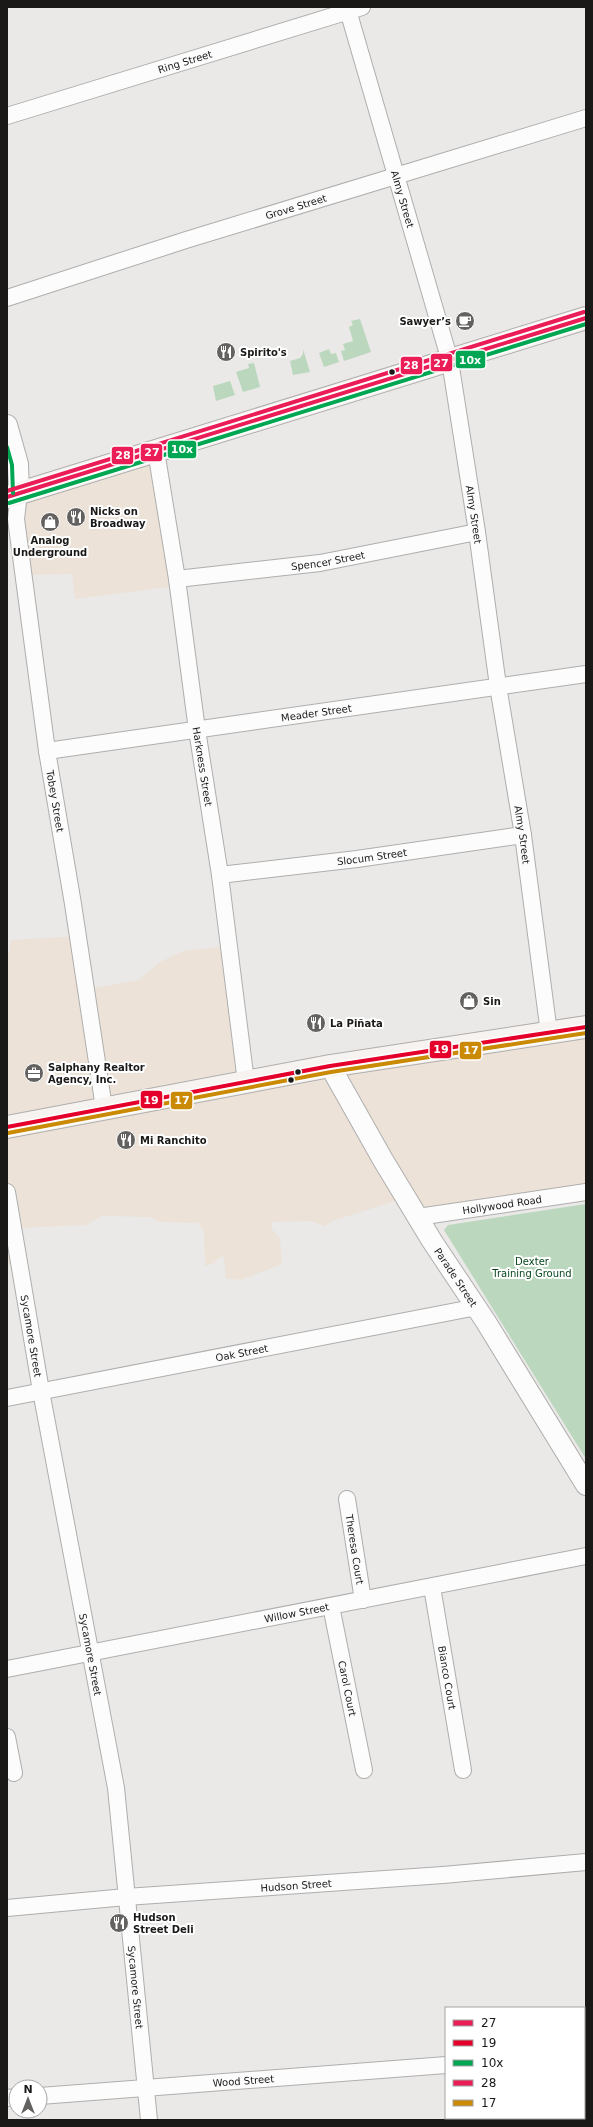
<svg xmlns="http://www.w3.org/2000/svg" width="593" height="2127" viewBox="0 0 593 2127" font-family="'DejaVu Sans',sans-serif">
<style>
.commercial{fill:#ece2d8}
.green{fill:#bbd8be}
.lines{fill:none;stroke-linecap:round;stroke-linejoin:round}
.minor-casing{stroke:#afaead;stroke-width:18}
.tertiary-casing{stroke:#afaead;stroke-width:22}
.secondary-casing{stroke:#afaead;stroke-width:24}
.minor{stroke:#fcfcfc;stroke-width:16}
.tertiary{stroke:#fcfcfc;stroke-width:20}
.secondary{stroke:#f6f3f0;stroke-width:22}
.bus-1-casing{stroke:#fff;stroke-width:7}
.bus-2-casing{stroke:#fff;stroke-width:7}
.bus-3-casing{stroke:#fff;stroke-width:7}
.bus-4-casing{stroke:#fff;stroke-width:7}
.bus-5-casing{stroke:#fff;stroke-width:7}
.bus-1{stroke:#ea1d57;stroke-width:4}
.bus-2{stroke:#e4002b;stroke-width:4}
.bus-3{stroke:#00a651;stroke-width:4}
.bus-4{stroke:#ea1d57;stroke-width:4}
.bus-5{stroke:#cb8a05;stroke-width:4}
.bus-dot{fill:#1a1918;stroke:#fff;stroke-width:1.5}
.labels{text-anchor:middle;stroke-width:4;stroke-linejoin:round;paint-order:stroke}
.street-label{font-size:10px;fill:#1a1918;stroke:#fff}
.poi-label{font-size:10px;font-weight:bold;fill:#1a1918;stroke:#fff;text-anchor:start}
.park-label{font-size:10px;fill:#08471c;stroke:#fff}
.line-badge{stroke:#fff;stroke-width:1.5}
.badge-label{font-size:11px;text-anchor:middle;font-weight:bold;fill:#fff}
</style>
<rect width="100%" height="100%" fill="#eae9e8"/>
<g class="commercial">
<polygon points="158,458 177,586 75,599 72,574 22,575 10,503"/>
<polygon points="78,936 89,989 139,980 160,962 183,951 228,946 247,1081 586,1024 586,1195 424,1221 405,1198 332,1221 325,1226 310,1221 272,1222 272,1229 280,1239 282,1264 240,1280 226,1278 224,1257 220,1257 213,1264 205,1266 204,1231 198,1223 159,1222 151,1217 101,1216 86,1225 19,1228 19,1262 7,1265 7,963 11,940"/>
</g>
<g class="green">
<polygon points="360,319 371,352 344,361 341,351 345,350 343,344 353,341 349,327 353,325 351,321"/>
<polygon points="303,349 310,372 293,375 290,361 300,358 303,354"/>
<polygon points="329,349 331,354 336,353 339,362 324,367 319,353"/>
<polygon points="254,363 260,387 243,392 236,372 249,368 248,364"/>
<polygon points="230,381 235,395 216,401 213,386"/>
<polygon points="586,1204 586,1459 444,1230 448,1225"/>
</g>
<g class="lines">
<defs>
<g id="minor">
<path id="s1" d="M347,7L450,361L477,532L498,686L523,835L549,1033"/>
<path id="s2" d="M7,116L362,7"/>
<path id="s3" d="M7,298L186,240L586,118"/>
<path id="s4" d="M156,451L177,579L197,730L220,875L246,1082"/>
<path id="s5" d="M19,493L16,519L47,751L73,904L104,1108"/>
<path id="s6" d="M177,579L320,563L477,532"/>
<path id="s7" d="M47,751L586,674"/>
<path id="s8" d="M220,875L357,859L523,835"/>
<path id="s9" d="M7,1192L41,1391L116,1788L149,2120"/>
<path id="s10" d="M418,1217L586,1192"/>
<path id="s11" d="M7,1398L477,1307"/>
<path id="s12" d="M347,1499L363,1600"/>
<path id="s13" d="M432,1587L463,1770"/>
<path id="s14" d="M331,1606L364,1770"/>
<path id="s15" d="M7,1669L586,1556"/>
<polyline points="7,1737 14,1773"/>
<path id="s16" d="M7,1908L126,1897L443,1875L586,1862"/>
<polyline points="584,2055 586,2054"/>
<path id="s17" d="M40,2096L446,2065"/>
<polyline points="7,2098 16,2097"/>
</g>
<g id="tertiary">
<polyline points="7,425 18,464 19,493"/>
<path id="s18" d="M330,1066L383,1160L432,1241L486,1322L586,1485"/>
</g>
<g id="secondary">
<polyline points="7,497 586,318"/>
<polyline points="7,1127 330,1066 586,1027"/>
</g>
</defs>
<use href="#minor" class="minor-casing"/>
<use href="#tertiary" class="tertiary-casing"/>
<use href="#secondary" class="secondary-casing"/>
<use href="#minor" class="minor"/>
<use href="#tertiary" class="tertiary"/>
<use href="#secondary" class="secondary"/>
<defs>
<polyline id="bus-1" points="7,497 586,318"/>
<polyline id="bus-2" points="7,1127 330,1066 586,1027"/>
<g id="bus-3">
<polyline points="7,447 12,465 13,493"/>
<polyline points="9,503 586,324"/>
</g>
<polyline id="bus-4" points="7,491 584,312"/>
<polyline id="bus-5" points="8,1133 331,1072 586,1033"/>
</defs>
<use href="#bus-1" class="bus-1-casing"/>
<use href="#bus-2" class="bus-2-casing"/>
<use href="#bus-3" class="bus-3-casing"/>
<use href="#bus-4" class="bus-4-casing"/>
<use href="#bus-5" class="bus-5-casing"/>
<use href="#bus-1" class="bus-1"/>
<use href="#bus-2" class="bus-2"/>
<use href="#bus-3" class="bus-3"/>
<use href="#bus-4" class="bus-4"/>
<use href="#bus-5" class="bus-5"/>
</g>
<defs>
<symbol id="cafe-disc" viewBox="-11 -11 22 22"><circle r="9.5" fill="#636261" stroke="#fff"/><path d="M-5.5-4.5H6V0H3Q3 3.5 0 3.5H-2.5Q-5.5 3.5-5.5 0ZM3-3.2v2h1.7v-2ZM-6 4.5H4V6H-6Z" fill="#fff"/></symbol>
<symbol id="restaurant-disc" viewBox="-11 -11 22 22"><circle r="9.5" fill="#636261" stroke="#fff"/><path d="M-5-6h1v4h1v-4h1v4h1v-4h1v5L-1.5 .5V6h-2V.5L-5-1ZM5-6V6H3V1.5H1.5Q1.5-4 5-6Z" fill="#fff"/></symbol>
<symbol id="shop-disc" viewBox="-11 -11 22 22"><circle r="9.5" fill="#636261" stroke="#fff"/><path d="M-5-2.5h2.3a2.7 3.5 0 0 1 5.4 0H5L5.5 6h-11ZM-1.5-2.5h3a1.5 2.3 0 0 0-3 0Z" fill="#fff"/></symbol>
<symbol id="office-disc" viewBox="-11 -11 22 22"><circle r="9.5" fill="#636261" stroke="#fff"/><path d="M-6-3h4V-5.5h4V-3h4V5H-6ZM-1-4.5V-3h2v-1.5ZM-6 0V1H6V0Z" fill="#fff"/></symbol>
</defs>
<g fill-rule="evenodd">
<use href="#cafe-disc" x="454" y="310" width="22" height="22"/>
<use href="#restaurant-disc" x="215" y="341" width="22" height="22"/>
<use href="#restaurant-disc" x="65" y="506" width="22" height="22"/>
<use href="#shop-disc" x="39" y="511" width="22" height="22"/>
<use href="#shop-disc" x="458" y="990" width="22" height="22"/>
<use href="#restaurant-disc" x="305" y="1012" width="22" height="22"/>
<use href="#office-disc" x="23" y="1062" width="22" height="22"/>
<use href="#restaurant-disc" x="115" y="1129" width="22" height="22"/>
<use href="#restaurant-disc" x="108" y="1912" width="22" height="22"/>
</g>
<g class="bus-dot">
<circle cx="392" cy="372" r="3.5"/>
<circle cx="298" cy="1072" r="3.5"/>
<circle cx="291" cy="1080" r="3.5"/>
</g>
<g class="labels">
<g class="street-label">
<text dy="4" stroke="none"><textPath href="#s2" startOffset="186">Ring Street</textPath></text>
<text dy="4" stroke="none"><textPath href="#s1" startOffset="200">Almy Street</textPath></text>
<text dy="4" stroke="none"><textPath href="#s3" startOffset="303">Grove Street</textPath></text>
<text dy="4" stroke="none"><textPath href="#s1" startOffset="524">Almy Street</textPath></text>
<text dy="4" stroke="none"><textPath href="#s6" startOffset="152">Spencer Street</textPath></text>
<text dy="4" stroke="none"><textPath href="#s7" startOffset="272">Meader Street</textPath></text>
<text dy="4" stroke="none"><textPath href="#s4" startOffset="319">Harkness Street</textPath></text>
<text dy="4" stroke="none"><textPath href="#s5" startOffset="311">Tobey Street</textPath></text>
<text dy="4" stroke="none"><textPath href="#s1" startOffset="848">Almy Street</textPath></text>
<text dy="4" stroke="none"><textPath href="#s8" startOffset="153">Slocum Street</textPath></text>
<text dy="4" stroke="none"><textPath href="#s10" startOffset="85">Hollywood Road</textPath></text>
<text dy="4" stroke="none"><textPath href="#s18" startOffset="246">Parade Street</textPath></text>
<text dy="4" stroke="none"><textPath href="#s9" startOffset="146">Sycamore Street</textPath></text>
<text dy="4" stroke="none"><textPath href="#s11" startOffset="239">Oak Street</textPath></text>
<text dy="4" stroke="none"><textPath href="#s12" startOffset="51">Theresa Court</textPath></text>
<text dy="4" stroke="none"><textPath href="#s15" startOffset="295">Willow Street</textPath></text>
<text dy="4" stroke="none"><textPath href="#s9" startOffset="470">Sycamore Street</textPath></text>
<text dy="4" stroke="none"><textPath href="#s13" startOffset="92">Bianco Court</textPath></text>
<text dy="4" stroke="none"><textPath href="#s14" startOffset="84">Carol Court</textPath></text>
<text dy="4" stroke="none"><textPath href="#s16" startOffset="290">Hudson Street</textPath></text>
<text dy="4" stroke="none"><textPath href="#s9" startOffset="806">Sycamore Street</textPath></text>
<text dy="4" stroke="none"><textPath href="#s17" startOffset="204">Wood Street</textPath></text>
</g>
<g class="poi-label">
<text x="451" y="325" text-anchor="end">Sawyer’s</text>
<text x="240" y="356">Spirito's</text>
<text x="90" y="515">Nicks on<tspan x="90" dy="12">Broadway</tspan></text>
<text x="50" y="544" text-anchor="middle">Analog<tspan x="50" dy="12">Underground</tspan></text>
<text x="483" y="1005">Sin</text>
<text x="330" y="1027">La Piñata</text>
<text x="48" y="1071">Salphany Realtor<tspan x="48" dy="12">Agency, Inc.</tspan></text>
<text x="140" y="1144">Mi Ranchito</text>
<text x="133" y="1921">Hudson<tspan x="133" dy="12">Street Deli</tspan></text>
</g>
<g class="park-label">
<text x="532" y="1265">Dexter<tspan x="532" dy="12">Training Ground</tspan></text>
</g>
</g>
<g class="line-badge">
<rect x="455" y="350" width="31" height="19" rx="4" fill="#00a651"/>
<rect x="430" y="353" width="23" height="19" rx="4" fill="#ea1d57"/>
<rect x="400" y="356" width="23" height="19" rx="4" fill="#ea1d57"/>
<rect x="167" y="440" width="30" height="19" rx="4" fill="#00a651"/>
<rect x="140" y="443" width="23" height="19" rx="4" fill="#ea1d57"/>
<rect x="111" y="446" width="23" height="19" rx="4" fill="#ea1d57"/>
<rect x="429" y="1040" width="23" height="19" rx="4" fill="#e4002b"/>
<rect x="459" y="1041" width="23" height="19" rx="4" fill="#cb8a05"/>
<rect x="140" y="1090" width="23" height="19" rx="4" fill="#e4002b"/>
<rect x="170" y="1091" width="23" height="19" rx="4" fill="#cb8a05"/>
</g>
<g class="badge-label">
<text x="470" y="364">10x</text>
<text x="441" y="367">27</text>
<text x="411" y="369">28</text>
<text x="182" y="453">10x</text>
<text x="152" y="456">27</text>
<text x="123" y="459">28</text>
<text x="441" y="1053">19</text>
<text x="471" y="1054">17</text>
<text x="151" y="1104">19</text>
<text x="182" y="1104">17</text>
</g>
<rect width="593" height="2127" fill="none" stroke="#1a1918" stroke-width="16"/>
<rect x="445" y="2007" width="140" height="112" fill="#ffffff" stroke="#a3a3a3"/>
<rect x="453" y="2020" width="20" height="6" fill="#ea1d57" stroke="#a3a3a3"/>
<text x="481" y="2027" font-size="12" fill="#1a1918">27</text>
<rect x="453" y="2040" width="20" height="6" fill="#e4002b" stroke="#a3a3a3"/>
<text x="481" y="2047" font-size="12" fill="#1a1918">19</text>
<rect x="453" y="2060" width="20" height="6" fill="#00a651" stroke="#a3a3a3"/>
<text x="481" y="2067" font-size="12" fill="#1a1918">10x</text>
<rect x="453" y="2080" width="20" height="6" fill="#ea1d57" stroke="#a3a3a3"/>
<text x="481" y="2087" font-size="12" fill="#1a1918">28</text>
<rect x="453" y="2100" width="20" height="6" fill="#cb8a05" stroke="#a3a3a3"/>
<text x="481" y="2107" font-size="12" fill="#1a1918">17</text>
<g transform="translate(28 2099)"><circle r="19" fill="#ffffff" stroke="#a3a3a3"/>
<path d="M0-3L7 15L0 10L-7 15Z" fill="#636261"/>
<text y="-6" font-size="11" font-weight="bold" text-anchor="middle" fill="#1a1918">N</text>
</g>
</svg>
